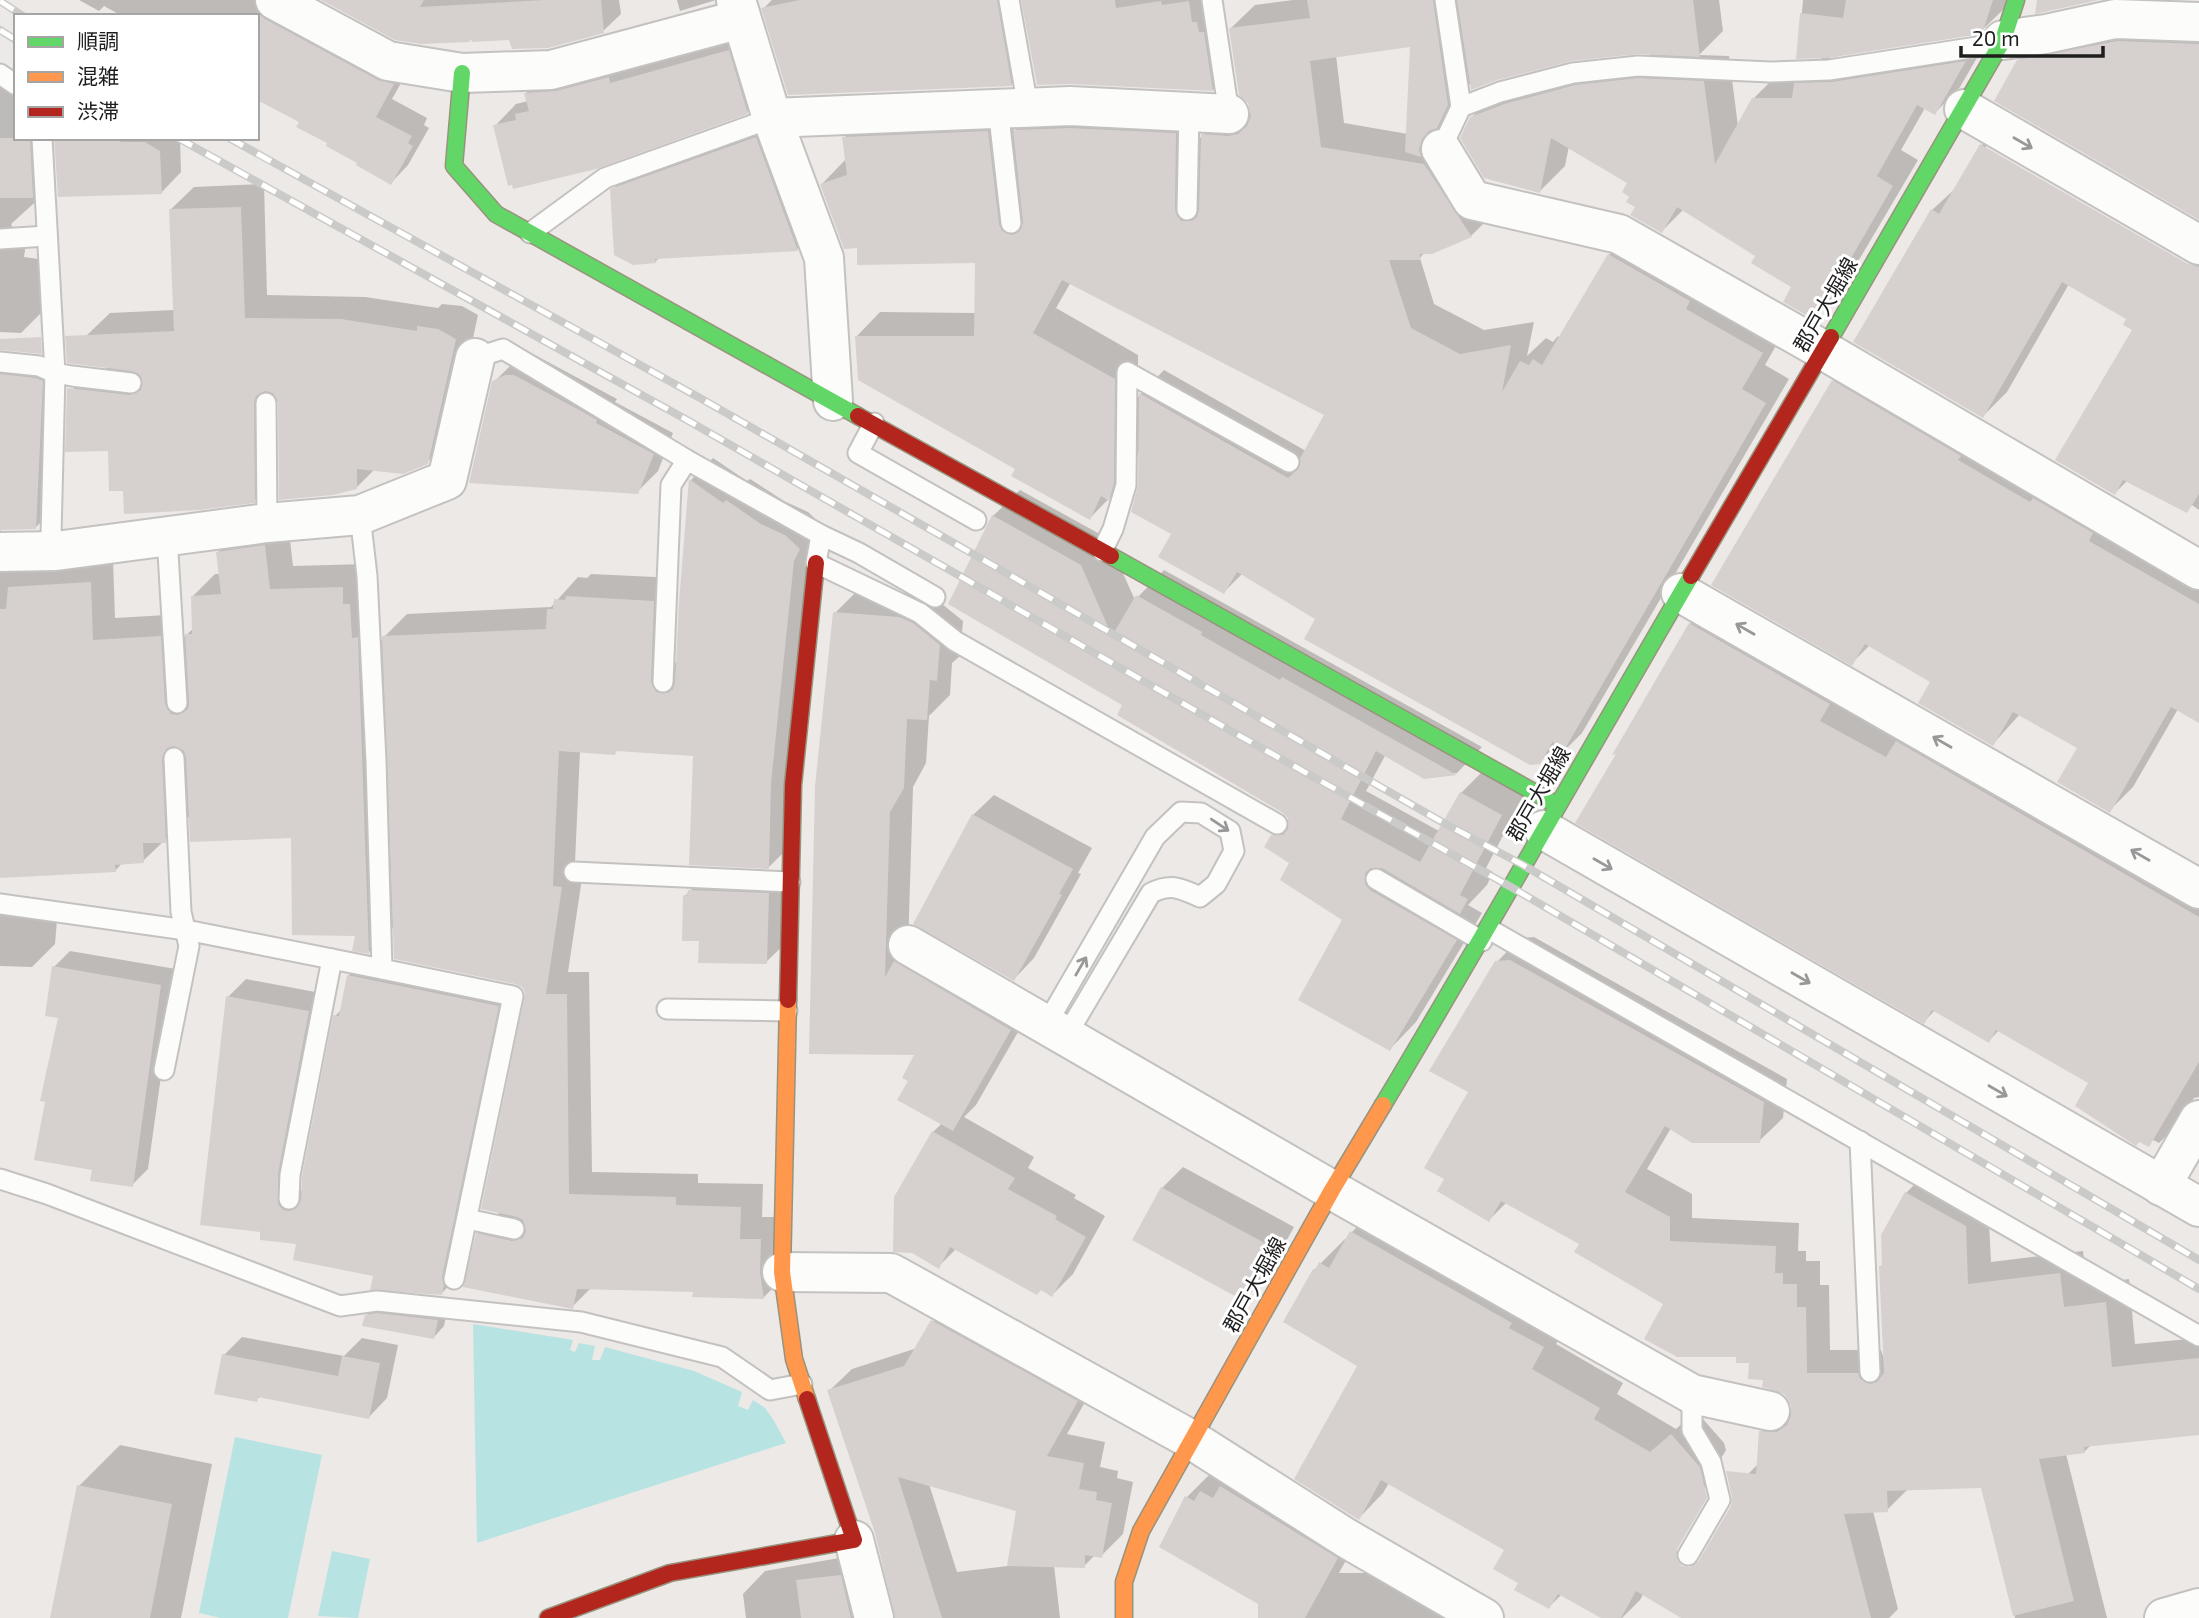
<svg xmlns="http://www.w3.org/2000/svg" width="2199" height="1618" viewBox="0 0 2199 1618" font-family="'Exo 2','Noto Sans JP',sans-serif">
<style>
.water{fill:#b7e3e2}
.shadow{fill:#0003;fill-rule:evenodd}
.building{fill:#d6d1cf}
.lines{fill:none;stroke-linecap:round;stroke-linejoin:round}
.lane-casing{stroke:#c4c2c1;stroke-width:23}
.street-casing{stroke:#c4c2c1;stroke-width:42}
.fast-casing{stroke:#98937e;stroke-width:19}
.slow-casing{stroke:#98937e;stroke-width:19}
.jam-casing{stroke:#98937e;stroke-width:19}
.lane{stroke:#fcfcfb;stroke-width:19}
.street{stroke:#fcfcfb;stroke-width:38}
.fast{stroke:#63d668;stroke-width:16}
.slow{stroke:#ff974d;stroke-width:16}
.jam{stroke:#b3261e;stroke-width:16}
.rail-casing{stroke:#cacac9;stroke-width:8}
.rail{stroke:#fff;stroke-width:5;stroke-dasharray:16;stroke-linecap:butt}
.oneway{stroke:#989898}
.labels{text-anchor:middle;stroke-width:6;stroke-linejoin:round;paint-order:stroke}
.street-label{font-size:21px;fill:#1e1e1e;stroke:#fff}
</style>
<rect width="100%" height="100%" fill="#ede9e6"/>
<g class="water">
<polygon points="473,1324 573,1340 570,1350 575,1352 579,1343 595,1346 592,1360 600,1360 605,1347 694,1371 742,1392 738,1406 748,1410 753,1400 765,1408 773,1419 786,1443 477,1543"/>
<polygon points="235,1437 322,1455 288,1618 221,1618 199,1613"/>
<polygon points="332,1551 370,1559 358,1618 318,1616"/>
</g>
<g class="shadow">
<polygon points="79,0 280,0 410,67 392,99 427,118 424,125 429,128 408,165 391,183 329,143 301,121 257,16 122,16 104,6 99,11"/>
<polygon points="325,0 619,0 621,14 603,31 511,38 472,36"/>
<polygon points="677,0 716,0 680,11"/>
<polygon points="772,0 1017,0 1029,67 1011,85 763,9"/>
<polygon points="1023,0 1212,0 1230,72 1213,90"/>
<path d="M1293,0H1719L1723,31L1699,55L1729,56L1738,126L1753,99L1779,73H1807L1824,56L1798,57L1803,0H2008L2006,7L1981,31L1830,56V58L1858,57L1989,37L1960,87L1935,113L1925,108L1901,150L1918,160L1840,292L1815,318L1794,287L1757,255L1684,209L1662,231L1637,207L1632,196L1629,183L1569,146L1565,166L1540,191L1471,118L1498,91L1531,79L1602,60L1650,55V53L1571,59L1471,81L1461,102L1444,119L1442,124L1495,212L1471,236L1425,252L1420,258L1434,304L1484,330L1534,322L1527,356L1546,338L1553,342L1558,336L1560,338L1609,255L1633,231L1786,328L1765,365L1789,379L1582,733L1559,756L1556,745L1540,762L1318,619L1242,574L1224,592L1174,533L1140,485L1139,451L1132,475L1090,518L1017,468L857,336L880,312L976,313L977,262L859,246L822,184L846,159L844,138L868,114L1012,108L1014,131L1039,107L1200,110V138L1227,111L1252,112L1230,29L1255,5ZM1411,45L1408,134L1344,123L1336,55ZM1071,282L1327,415L1306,451L1164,370L1138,397V355L1056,308Z"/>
<polygon points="2199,20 2199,218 2018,61 2043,37"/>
<polygon points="748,25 768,91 747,112 495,126 516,104 528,101 526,93 547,72"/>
<polygon points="0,69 13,71 13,77 16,78 16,138 50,138 52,187 11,224 14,230 28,231 24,257 46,260 41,313 21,333 0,332"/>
<polygon points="774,120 816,231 797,249 660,257 655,262 612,190 631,171"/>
<path d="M2006,121L2199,233V510L2192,505L2187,511L2128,480L2115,493L2135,329L2129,319L2069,284L2007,392L1983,416L1932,210L1957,187L1982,145ZM1986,145L2196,267L2195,270L1986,149Z"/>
<polygon points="56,138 180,138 181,172 161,193"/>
<polygon points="264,184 267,295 365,297 438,308 442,304 462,306 478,315 451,439 427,462 375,469 356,488 280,402 276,395 277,478 254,501 125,489 109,449 68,394 92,371 104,371 109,366 86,336 110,313 174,310 170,210 194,187"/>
<polygon points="528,355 535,355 604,392 617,399 615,402 673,433 658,471 637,492 494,382 515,361"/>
<polygon points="1857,358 2199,567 2199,721 2178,709 2133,787 2109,811 2080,748 2020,714 1993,744 1932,682 1870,645 1852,663 1833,382"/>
<polygon points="0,371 64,371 58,505 35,528 0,528 3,540 113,560 115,618 183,614 184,637 194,628 192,597 215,574 220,574 217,553 240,530 288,523 293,566 366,564 374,615 380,615 381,640 407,614 551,607 578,577 587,578 591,574 676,578 673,658 678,667 680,602 691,480 713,458 747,481 750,479 784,501 808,512 822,525 792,844 769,867 695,755 618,749 615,753 580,751 575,863 584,865 568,972 589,972 592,1172 698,1174 698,1183 763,1184 762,1217 783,1217 786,1275 763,1298 695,1291 591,1288 572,1307 478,1234 500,1212 527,993 523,986 395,926 369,952 293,836 191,815 143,861 123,862 115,871 0,876"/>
<polygon points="1020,490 1107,538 1135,600 1164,570 1482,747 1457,773 1424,777 1386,754 1366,791 1439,831 1461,793 1488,766 1528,788 1486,868 1493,872 1487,885 1468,905 1482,913 1416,1022 1390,1049 1344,920 1292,862 1272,836 1290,818 1284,812 1124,705 993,516"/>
<polygon points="858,590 923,594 937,600 963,621 960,656 952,663 950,695 929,716 926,763 913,787 908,949 1033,1006 976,1105 964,1117 1034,1157 1028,1168 1076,1195 1074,1198 1105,1216 1073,1274 1052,1295 956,1249 938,1267 933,1132 942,1123 911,1080 917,1054 811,1052 835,613"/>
<polygon points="1712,602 2199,884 2199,1097 2194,1098 2180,1122 2159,1143 2153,1140 2148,1145 2090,1082 1999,1030 1989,1041 1935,1010 1924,1022 1690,624"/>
<polygon points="994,795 1092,848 1078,873 1081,874 1034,958 1014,979 973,815"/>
<polygon points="711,869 789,872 788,941 766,962 701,940 685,896"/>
<polygon points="0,900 58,908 55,944 32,967 0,966"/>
<polygon points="1534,937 1787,1079 1783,1118 1759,1141 1671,1128 1647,1169 1692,1194 1692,1218 1799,1223 1798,1251 1806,1251 1806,1261 1820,1261 1820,1285 1829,1285 1830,1350 1881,1350 1884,1359 1884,1264 1906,1193 1929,1170 1988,1203 1991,1262 2083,1251 2087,1285 2129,1279 2135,1344 2199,1338 2199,1434 2091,1445 2084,1452 2066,1454 2107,1618 2015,1618 1983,1486 1909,1488 1887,1510 1873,1511 1898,1609 1889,1618 1693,1618 1748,1474 1759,1463 1761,1432 1784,1408 1793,1409 1785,1393 1765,1379 1751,1361 1738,1356 1581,1243 1507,1202 1489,1220 1447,1179 1470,1091 1497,962 1520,938"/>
<polygon points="70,951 176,969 148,1169 132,1185 94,1169 60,1016 54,967"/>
<polygon points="367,957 516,988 459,1275 441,1294 375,1275 298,1243 262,1238 228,997 246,979 326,994 295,1186 303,1192 335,1016 342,1009 349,975"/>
<polygon points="1183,1167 1294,1227 1266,1278 1244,1299 1162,1188"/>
<polygon points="1376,1208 1568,1322 1556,1344 1623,1383 1617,1394 1676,1429 1696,1411 1724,1443 1726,1450 1640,1600 1622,1618 1604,1618 1562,1594 1549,1607 1520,1583 1506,1549 1389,1483 1383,1493 1359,1518 1360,1365 1314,1270 1345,1239 1347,1240 1352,1232"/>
<path d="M955,1299L1098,1379L1067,1434L1105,1442L1100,1467L1118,1471L1117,1478L1133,1482L1123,1534L1101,1556L1095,1555L1084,1566L1054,1565L1060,1618H746L743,1594L765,1571L862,1554L892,1618H897L876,1533L829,1391L852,1369L917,1348L933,1322ZM929,1484L1018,1510L1008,1566L957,1572Z"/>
<polygon points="377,1305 447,1310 444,1326 434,1337 366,1316"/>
<polygon points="242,1337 344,1356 362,1338 398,1345 387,1398 369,1417 261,1396 256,1400 224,1355"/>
<polygon points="120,1445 212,1464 181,1618 52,1618 79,1486"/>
<polygon points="1210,1474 1360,1535 1339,1573 1398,1573 1479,1618 1259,1618 1260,1603 1187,1497"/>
</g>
<g class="building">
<polygon points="321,0 424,0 420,7 543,0 601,0 604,33 548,48 512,49 509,40 472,42 471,39 469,42 421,44 395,40"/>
<polygon points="800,0 997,0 1012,86 788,95 761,8"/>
<polygon points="1021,0 1115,0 1116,8 1161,1 1162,5 1189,1 1192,22 1197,22 1199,32 1204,32 1213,91 1071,84 1037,85"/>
<polygon points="1307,0 1433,0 1448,105 1437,128 1429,131 1422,139 1419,149 1421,157 1405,152 1410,47 1310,61 1321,147 1424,164 1472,237 1432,254 1420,254 1420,260 1389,260 1411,328 1460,354 1511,345 1502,392 1520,361 1529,365 1533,359 1542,365 1608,254 1690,301 1686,309 1763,353 1742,389 1766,403 1559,759 1553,741 1540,764 1530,765 1304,639 1315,619 1237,572 1224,594 1158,557 1171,534 1131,512 1138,485 1139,393 1288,478 1299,468 1300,458 1324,415 1062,280 1033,333 1115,379 1114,483 1109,501 1101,496 1090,520 1011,476 1015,469 858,380 855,336 974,336 975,263 857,265 857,248 844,249 820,184 847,175 842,137 988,131 999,224 1002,231 1012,235 1019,232 1023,222 1013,130 1070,128 1176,133 1175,210 1181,221 1192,221 1197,217 1199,210 1201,134 1228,136 1238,134 1247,126 1251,116 1248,103 1239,95 1229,28 1310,18"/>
<polygon points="1457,0 1693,0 1700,57 1637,54 1572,61 1497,80 1471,90"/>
<polygon points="1846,0 1993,0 1983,31 1974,35 1828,58 1796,59 1800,13 1843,18"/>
<polygon points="2037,0 2099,0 2035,14"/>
<polygon points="257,12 265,19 378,80 394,84 376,117 412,136 408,143 413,146 391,185 356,165 357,163 326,146 327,143 296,127 299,122 257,100"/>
<polygon points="2117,41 2199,44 2199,220 1994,101 2017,60"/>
<polygon points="729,50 748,114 596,169 513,189 512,185 508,186 493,125 516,120 515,114 529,111 524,93 556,91 609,77 610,83"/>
<polygon points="1966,61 1935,115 1917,105 1877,176 1893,186 1815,320 1783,302 1791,287 1751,263 1755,256 1677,207 1662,233 1630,215 1635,207 1626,202 1629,197 1622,192 1627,183 1551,138 1540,193 1484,178 1460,138 1470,117 1504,104 1575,85 1638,78 1704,81 1715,164 1752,98 1792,98 1794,83 1831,82"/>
<polygon points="756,137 798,251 655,259 656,263 633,265 614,255 610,189"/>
<polygon points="0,138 30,138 33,198 0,198"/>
<polygon points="54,138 116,138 121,142 145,142 160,151 162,194 58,197"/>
<polygon points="1980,144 2188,264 2199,267 2199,494 2187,513 2123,480 2115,495 2055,460 2132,330 2123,325 2126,319 2062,282 1983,418 1853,342 1931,209 1939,214"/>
<polygon points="241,207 245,318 341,319 417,331 417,326 438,329 456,339 428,464 403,474 357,469 357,489 333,495 279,500 278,403 273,393 265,391 256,396 254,403 255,503 199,510 124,514 123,491 109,491 108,451 65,452 67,388 130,395 141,390 142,379 139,374 132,371 67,363 65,336 174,331 169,209"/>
<polygon points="41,337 42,354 0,350 0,339"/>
<polygon points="0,374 36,378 43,381 36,529 0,530"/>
<polygon points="505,375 514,375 583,412 597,420 596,423 654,454 638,494 469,483 492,381"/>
<polygon points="1832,380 1961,456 1958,460 2030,502 2033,498 2093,533 2089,541 2199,604 2199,723 2171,707 2110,813 2057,782 2077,748 2013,712 1993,746 1918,703 1930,682 1865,644 1852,666 1711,585"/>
<polygon points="689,479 723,503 726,500 761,524 785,535 800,549 794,561 771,783 769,869 689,865 693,756 616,751 615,755 559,751 553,886 562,887 546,994 567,994 569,1194 676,1197 676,1205 741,1207 740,1239 761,1239 760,1272 764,1299 692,1297 693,1292 577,1289 573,1309 463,1287 476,1233 512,1241 523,1238 526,1231 523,1220 517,1217 481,1209 525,993 522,987 515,984 394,959 382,636 546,629 547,609 553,609 554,599 565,600 566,596 654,601 651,682 656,692 668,693 673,689 675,682 679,602"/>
<polygon points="992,515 1081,565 1112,636 1136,595 1202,632 1201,635 1280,680 1282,677 1457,775 1424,779 1376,751 1341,819 1420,862 1460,792 1502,815 1460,895 1468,899 1460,914 1382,868 1371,868 1365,873 1365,884 1370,890 1457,940 1390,1051 1298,1000 1342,920 1280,880 1289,863 1264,847 1271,835 1283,835 1288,829 1288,818 1283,813 1117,715 1122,705 948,604"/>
<polygon points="265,545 270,589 343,587 343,604 350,604 352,638 358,637 369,954 352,951 355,936 292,935 291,838 190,842 186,757 184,751 174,746 167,748 162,758 166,843 143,843 144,863 115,865 116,872 0,878 0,609 6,609 8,587 91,582 93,640 161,636 165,704 171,714 178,715 188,709 189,703 185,634 192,634 191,596 221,594 216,552"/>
<polygon points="833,612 899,617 913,623 940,645 937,681 930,680 927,720 907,719 904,788 890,812 885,977 894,961 1011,1030 953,1131 897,1100 908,1081 902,1078 914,1055 809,1054 815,786"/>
<polygon points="1689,623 1830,704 1820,721 1886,757 1896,741 2199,917 2199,1062 2149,1147 2139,1142 2136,1146 2075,1106 2088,1083 1996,1030 1989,1043 1932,1010 1924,1024 1575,823 1616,754 1612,755"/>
<polygon points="972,814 1073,869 1059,894 1062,895 1014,981 913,924"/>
<polygon points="688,890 769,893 767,964 698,963 699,941 682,941 683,895 687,896"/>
<polygon points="1510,960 1764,1102 1760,1143 1692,1143 1665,1126 1625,1192 1670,1217 1670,1241 1776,1246 1775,1273 1783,1273 1783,1284 1797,1284 1797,1307 1806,1307 1807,1373 1858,1373 1860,1379 1870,1384 1877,1382 1884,1373 1879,1266 1882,1265 1881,1235 1905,1192 1966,1226 1968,1284 2060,1273 2064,1307 2106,1302 2112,1367 2199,1358 2199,1435 2084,1447 2085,1453 2039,1459 2074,1601 2013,1616 1981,1488 1887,1491 1888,1512 1844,1514 1871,1618 1681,1618 1636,1591 1621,1618 1601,1618 1558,1594 1549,1609 1514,1590 1518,1583 1493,1569 1504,1550 1381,1480 1359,1520 1294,1479 1357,1366 1283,1322 1313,1269 1315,1270 1319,1262 1329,1268 1350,1231 1512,1323 1509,1328 1544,1347 1532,1369 1600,1408 1594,1419 1650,1452 1671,1434 1700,1467 1707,1498 1677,1549 1677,1560 1682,1566 1689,1567 1698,1562 1731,1506 1732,1497 1726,1471 1756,1474 1759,1431 1777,1432 1787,1425 1791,1416 1791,1405 1784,1394 1762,1387 1763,1380 1748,1379 1749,1363 1736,1363 1736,1357 1677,1357 1644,1339 1663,1304 1574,1252 1579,1244 1501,1201 1489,1222 1437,1191 1444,1179 1424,1168 1468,1092 1429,1071 1495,961"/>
<polygon points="52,966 161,985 133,1187 90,1181 92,1170 34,1160 45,1102 40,1101 58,1018 45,1016"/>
<polygon points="347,975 499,1006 442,1277 444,1285 442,1295 370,1290 373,1276 293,1260 296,1244 260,1240 260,1232 200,1225 226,996 309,1011 278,1174 278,1204 283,1210 289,1211 295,1209 301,1200 302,1176 333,1015 339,1016"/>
<polygon points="932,1131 1015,1178 1008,1189 1057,1216 1055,1219 1086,1237 1052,1297 1041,1290 1037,1295 950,1247 939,1269 912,1253 893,1252 894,1197"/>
<polygon points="1161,1187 1274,1248 1244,1301 1132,1240"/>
<polygon points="377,1313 438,1320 434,1339 362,1326 365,1315"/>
<polygon points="931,1320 1078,1401 1047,1456 1084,1463 1079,1489 1097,1492 1096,1500 1112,1503 1102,1558 1085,1555 1085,1568 1007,1566 1016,1511 898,1477 942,1618 895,1618 875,1533 827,1390 904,1366"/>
<polygon points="222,1354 338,1376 342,1356 380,1363 369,1419 258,1397 257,1402 214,1394"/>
<polygon points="77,1485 172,1504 150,1618 50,1618"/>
<polygon points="1220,1486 1338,1558 1305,1618 1258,1618 1258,1604 1159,1547 1185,1496 1194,1501 1200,1491 1213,1498"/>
<polygon points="841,1575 851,1618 801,1618 796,1580"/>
</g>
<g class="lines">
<defs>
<g id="lane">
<polyline points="1009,0 1028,107"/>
<polyline points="1212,0 1229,114"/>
<polyline points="1445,0 1461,107"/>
<polyline points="0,74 16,85"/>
<polyline points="998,108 1011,223"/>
<polyline points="42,138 55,373 51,536 56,551"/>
<polyline points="1441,149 1461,107 1500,92 1573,73 1638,66 1770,72 1829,70 1977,47 2000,40"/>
<polyline points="1187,210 1189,112"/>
<polyline points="530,233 605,178 772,118"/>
<polyline points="0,239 47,236"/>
<polyline points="475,358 503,349 687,460 821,535 816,563 920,613 955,641 1277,824"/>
<polyline points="0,362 39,366 55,373 72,376 131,383"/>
<polyline points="266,403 267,523"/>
<polyline points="874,423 858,453 976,520"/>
<polyline points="821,535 859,553 935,597"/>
<polyline points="167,536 177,703"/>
<polyline points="1102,551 1113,529 1126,485 1127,372 1289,462"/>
<polyline points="663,682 671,485 687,460"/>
<polyline points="574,872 790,882"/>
<polyline points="1376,879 1482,941"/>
<polyline points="0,904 186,930 382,969 376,761 367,576 360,515"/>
<polyline points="1489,929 2199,1336"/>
<polyline points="382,969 513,996 454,1279"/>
<polyline points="667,1009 787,1011"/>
<path d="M1046,1025L1155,837L1181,812L1201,813L1230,831L1234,851L1216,884L1200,897C1180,888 1171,883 1151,893L1066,1036"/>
<polyline points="164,1070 189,946 181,912 174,758"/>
<polyline points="1860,1141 1870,1372"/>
<polyline points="0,1179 47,1194 340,1306 377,1301 581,1322 722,1357 770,1390 802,1384"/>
<polyline points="289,1199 290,1175 332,959"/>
<polyline points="467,1219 514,1229"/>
<polyline points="1688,1555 1720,1500 1711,1462 1692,1430 1692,1394"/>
</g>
<g id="street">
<polyline points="275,0 388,61 462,73 551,70 741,19"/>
<polyline points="736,0 772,118 824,258 833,401"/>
<polyline points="2003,40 2046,34 2115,19 2199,22"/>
<polyline points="1964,109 2199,245"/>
<polyline points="772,118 1070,106 1229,114"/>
<polyline points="1441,149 1472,200 1619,234 1823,350 2199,570"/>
<polyline points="0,552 56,551 267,523 360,515 447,480 475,358"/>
<polyline points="1681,593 2199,889"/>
<polyline points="1544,830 2199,1207"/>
<polyline points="908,945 1332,1190 1692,1394 1770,1411"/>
<polyline points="2161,1186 2199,1120"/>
<polyline points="782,1272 891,1273 1192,1440 1346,1538 1484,1618"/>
<polyline points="854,1540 874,1618"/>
<polyline points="2164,1618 2199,1608"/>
</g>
<g id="fast">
<polyline points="462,73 454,166 496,214 858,416"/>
<polyline points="1831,337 2003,40 2016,0"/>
<polyline points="1111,556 1557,805"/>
<path d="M1383,1105C1488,930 1588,752 1691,576"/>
</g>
<g id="slow">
<polyline points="788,1000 782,1272 794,1359 807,1399"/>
<polyline points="1124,1618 1124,1582 1141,1531 1332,1190 1383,1105"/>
</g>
<g id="jam">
<polyline points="858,416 1111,556"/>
<polyline points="1691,576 1831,337"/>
<polyline points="788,1000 793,785 816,563"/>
<polyline points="548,1618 670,1573 854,1540 807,1399"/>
</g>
</defs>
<use href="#lane" class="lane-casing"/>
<use href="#street" class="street-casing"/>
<use href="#fast" class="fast-casing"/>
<use href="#slow" class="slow-casing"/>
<use href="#jam" class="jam-casing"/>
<use href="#lane" class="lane"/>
<use href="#street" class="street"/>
<use href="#fast" class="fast"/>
<use href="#slow" class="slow"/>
<use href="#jam" class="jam"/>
<defs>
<g id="rail">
<polyline points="0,1 23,16"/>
<polyline points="0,30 16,40"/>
<polyline points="178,138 687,420 1231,731 1511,887 2199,1289"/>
<polyline points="229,138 700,398 1442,822 1523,865 2199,1260"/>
</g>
</defs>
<use href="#rail" class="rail-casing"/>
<use href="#rail" class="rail"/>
</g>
<defs><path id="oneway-shaft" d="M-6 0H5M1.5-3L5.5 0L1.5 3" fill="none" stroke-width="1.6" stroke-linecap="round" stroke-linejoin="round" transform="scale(1.75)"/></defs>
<g class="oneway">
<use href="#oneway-shaft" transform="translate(2023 143) rotate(30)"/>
<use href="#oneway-shaft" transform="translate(1745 629) rotate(-150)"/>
<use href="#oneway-shaft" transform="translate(1942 742) rotate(-150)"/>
<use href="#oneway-shaft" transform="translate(1220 825) rotate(34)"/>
<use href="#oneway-shaft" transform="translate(2140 855) rotate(-150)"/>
<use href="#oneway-shaft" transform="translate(1603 864) rotate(30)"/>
<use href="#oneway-shaft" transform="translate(1081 966) rotate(-60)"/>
<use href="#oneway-shaft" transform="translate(1801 978) rotate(30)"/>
<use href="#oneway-shaft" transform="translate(1998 1091) rotate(30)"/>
</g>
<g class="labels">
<g class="street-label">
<text transform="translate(1826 305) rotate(-60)" y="7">郡戸大堀線</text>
<text transform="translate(1539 794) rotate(-60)" y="7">郡戸大堀線</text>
<text transform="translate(1255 1285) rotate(-61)" y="7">郡戸大堀線</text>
</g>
</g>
<rect x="14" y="14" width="245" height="126" fill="#ffffff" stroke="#a5a5a5" stroke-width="2"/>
<rect x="28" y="37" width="35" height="10" fill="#63d668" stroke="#a5a5a5" stroke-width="2"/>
<text x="77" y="49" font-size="21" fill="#1e1e1e">順調</text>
<rect x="28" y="72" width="35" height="10" fill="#ff974d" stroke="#a5a5a5" stroke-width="2"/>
<text x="77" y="84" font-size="21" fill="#1e1e1e">混雑</text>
<rect x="28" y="107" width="35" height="10" fill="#b3261e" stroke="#a5a5a5" stroke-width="2"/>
<text x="77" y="119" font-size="21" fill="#1e1e1e">渋滞</text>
<path d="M1961 46v10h142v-10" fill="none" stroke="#1e1e1e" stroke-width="3.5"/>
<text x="1972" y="46" font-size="21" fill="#1e1e1e" stroke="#ffffff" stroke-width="5" paint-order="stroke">20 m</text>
</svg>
